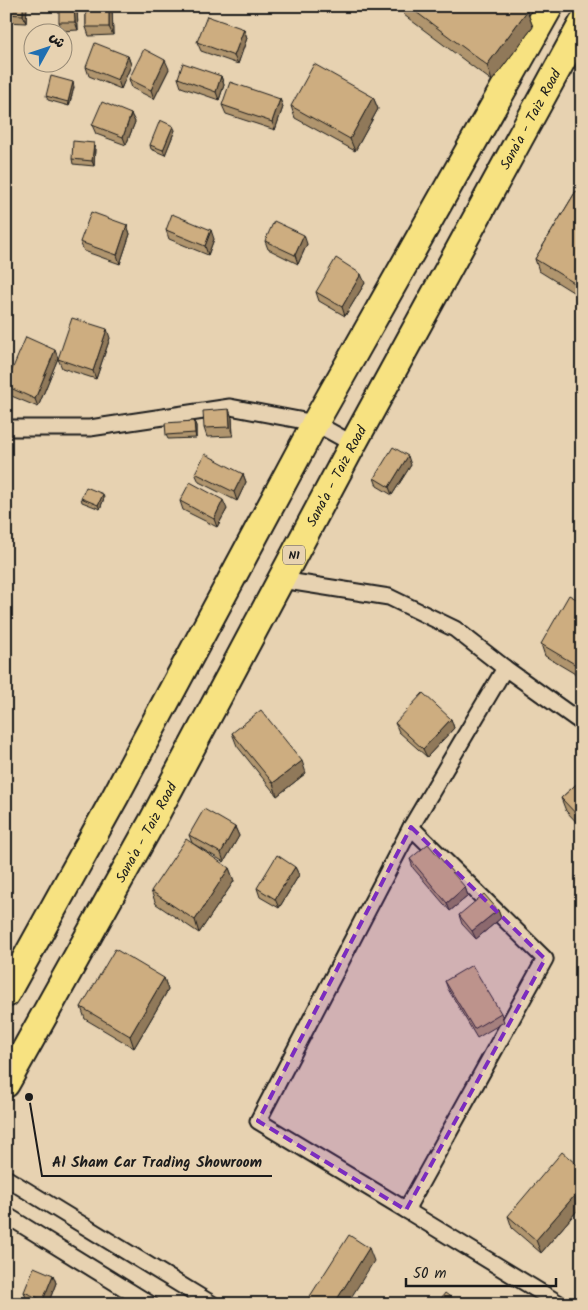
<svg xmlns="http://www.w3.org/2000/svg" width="588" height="1310" viewBox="0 0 588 1310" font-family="Kalam,'Playpen Sans Arabic',sans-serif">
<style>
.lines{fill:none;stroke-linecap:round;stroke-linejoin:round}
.minor-casing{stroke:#1c1c1c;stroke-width:19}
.trunk-casing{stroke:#1c1c1c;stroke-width:30}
.minor{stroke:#e7d2b1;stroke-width:15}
.trunk{stroke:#f7e281;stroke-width:26}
.wall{fill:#b0956e;stroke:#1c1c1c}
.shaded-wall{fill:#90795a;stroke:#1c1c1c}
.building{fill:#cdad80;stroke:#1c1c1c}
.marked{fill:#7b2cbf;fill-opacity:0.2;stroke:#7b2cbf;stroke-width:4;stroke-dasharray:10 6;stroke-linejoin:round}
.labels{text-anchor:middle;stroke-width:4;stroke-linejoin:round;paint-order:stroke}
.shield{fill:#e7d2b1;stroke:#595349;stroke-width:1}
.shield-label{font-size:12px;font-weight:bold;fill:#1c1c1c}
.street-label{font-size:14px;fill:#1c1c1c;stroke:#e7d2b1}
.leader{fill:none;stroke:#1c1c1c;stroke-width:2}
.callout-dot{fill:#1c1c1c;stroke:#e7d2b1;stroke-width:2}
.callout-label{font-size:15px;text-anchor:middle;font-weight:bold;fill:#1c1c1c;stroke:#e7d2b1;stroke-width:4;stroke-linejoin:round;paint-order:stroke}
</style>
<rect width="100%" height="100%" fill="#e7d2b1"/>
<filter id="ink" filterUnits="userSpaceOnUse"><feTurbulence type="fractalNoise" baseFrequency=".02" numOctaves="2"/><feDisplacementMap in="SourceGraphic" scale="10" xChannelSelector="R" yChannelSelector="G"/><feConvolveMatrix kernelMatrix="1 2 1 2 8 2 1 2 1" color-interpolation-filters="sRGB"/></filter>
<g filter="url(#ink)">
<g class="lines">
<defs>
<g id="minor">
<polyline points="6,428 90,428 230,407 315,423 353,444"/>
<polyline points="281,580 389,597 455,629 505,668"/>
<polyline points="6,1178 212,1304"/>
<polyline points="406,1210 258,1121 411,827"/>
<polyline points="6,1215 150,1304"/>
<polyline points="560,1304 406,1210 545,959 411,827 505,668 582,723"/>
</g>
<g id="trunk">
<polyline points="6,994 115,797 315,423 550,6"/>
<path id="s1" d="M6,1084L153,820L353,444L582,24"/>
</g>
</defs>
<use href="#minor" class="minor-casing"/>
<use href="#trunk" class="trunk-casing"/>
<use href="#minor" class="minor"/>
<use href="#trunk" class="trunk"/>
</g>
<g class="wall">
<polygon points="6,6 27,6 26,23 6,22"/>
<polygon points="77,6 78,30 62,31 59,22"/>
<polygon points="86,6 112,6 113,35 89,36 86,27"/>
<polygon points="401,6 521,6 527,11 533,27 492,81 404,15"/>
<polygon points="244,29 247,38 238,64 201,51 197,42"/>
<polygon points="128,56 131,65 121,89 89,76 86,67"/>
<polygon points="169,69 154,99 132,88 129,79"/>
<polygon points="221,76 224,85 219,100 181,87 178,78"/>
<polygon points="74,87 69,106 48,100 46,96"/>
<polygon points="373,97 378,109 355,151 295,118 291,106"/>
<polygon points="280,99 283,107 275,130 226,114 222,105"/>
<polygon points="131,114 135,122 126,145 96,134 92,125"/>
<polygon points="175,130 165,155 151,149 150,145"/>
<polygon points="94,143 95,148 94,166 73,164 72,159"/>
<polygon points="576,191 581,297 539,271 535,259"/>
<polygon points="127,225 130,234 120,264 84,251 80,242"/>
<polygon points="166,230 214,239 208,255 169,239"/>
<polygon points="265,241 307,244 298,264 268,249"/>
<polygon points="365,283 345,316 319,301 316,292"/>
<polygon points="110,338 96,379 62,368 58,359"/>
<polygon points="58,358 38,407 9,395 6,388 6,384"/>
<polygon points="232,418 233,436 207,437 204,428"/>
<polygon points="194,421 196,426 196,438 168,439 166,435"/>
<polygon points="411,465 392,495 377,486 374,478"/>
<polygon points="195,473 243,474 246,482 237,501 199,482"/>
<polygon points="81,498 104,498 100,509 82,502"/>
<polygon points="180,501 227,509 217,527 183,510"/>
<polygon points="582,602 582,678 545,656 541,644"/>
<polygon points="451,719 454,728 427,757 399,732 395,723"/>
<polygon points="232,733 306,773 277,796 237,746"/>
<polygon points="582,779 582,828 566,811 561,798"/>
<polygon points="235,827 239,836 224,862 192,843 189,835"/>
<polygon points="410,859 465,887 468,896 450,911 413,868"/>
<polygon points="295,867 299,875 279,908 260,897 257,888"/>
<polygon points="229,868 234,881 199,933 156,904 151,891"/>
<polygon points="498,910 501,918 476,939 462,924 459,915"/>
<polygon points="164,978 168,990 134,1048 85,1019 81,1007"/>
<polygon points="445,981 501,1013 504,1022 477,1038 448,989"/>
<polygon points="582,1169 582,1205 541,1253 512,1228 508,1216"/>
<polygon points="53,1275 56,1283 48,1304 33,1304 27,1301 24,1292"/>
</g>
<g class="shaded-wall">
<polygon points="23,6 27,6 26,23 23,15"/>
<polygon points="74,6 77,6 78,30 75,22"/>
<polygon points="109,6 112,6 113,35 109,27"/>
<polygon points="527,11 533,27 492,81 487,65"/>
<polygon points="244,29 247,38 238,64 234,56"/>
<polygon points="128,56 131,65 121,89 118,80"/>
<polygon points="165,60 169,69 154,99 151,90"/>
<polygon points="221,76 224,85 219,100 216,92"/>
<polygon points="73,82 74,87 69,106 68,102"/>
<polygon points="6,94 8,98 6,103"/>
<polygon points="373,97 378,109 355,151 350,139"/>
<polygon points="280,99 283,107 275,130 272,122"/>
<polygon points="131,114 135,122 126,145 123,137"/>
<polygon points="173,126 175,130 165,155 163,150"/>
<polygon points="94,143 95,148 94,166 92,161"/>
<polygon points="127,225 130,234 120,264 117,255"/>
<polygon points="211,230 214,239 208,255 205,246"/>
<polygon points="304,235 307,244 298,264 295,255"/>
<polygon points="361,274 365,283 345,316 342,307"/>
<polygon points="582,275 582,295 581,297 576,284"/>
<polygon points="107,329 110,338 96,379 93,371"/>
<polygon points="55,350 58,358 38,407 35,399"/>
<polygon points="229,409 232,418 233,436 230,427"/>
<polygon points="194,421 196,426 196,438 195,433"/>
<polygon points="408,456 411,465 392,495 389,487"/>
<polygon points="243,474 246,482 237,501 234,492"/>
<polygon points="103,494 104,498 100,509 98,505"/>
<polygon points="223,500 227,509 217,527 214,519"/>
<polygon points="8,517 11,526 6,534 6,520"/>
<polygon points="582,660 582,675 578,666"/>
<polygon points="451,719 454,728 427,757 423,749"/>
<polygon points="302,761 306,773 277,796 273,783"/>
<polygon points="235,827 239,836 224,862 221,853"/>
<polygon points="7,855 11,868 6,879 6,856"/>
<polygon points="295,867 299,875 279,908 275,899"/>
<polygon points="229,868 234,881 199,933 195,920"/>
<polygon points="465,887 468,896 450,911 447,903"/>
<polygon points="498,910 501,918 476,939 472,931"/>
<polygon points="164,978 168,990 134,1048 130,1036"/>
<polygon points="582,1187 582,1205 541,1253 536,1240"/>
<polygon points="369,1248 374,1261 347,1304 334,1304"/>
<polygon points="53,1275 56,1283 48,1304 44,1304 43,1300"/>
</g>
<g class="building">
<polygon points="6,6 23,6 23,15 6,14"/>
<polygon points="59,6 74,6 75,22 59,22"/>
<rect x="86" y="6" width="23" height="21"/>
<polygon points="408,6 521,6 527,11 487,65"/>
<polygon points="207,16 244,29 234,56 197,42"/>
<polygon points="95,43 128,56 118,80 86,67"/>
<polygon points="144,49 165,60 151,90 129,79"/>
<polygon points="183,63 221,76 216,92 178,78"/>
<polygon points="314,64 373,97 350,139 291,106"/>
<polygon points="51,76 73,82 68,102 46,96"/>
<polygon points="230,82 280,99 272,122 222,105"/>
<polygon points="102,102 131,114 123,137 92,125"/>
<polygon points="160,120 173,126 163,150 150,145"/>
<polygon points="73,141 94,143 92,161 72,159"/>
<polygon points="576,191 582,194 582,275 576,284 535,259"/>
<polygon points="91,212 127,225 117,255 80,242"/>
<polygon points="172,214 211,230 205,246 166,230"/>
<polygon points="274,221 304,235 295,255 265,241"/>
<polygon points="336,258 361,274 342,307 316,292"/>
<polygon points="72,318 107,329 93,371 58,359"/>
<polygon points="26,337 55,350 35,399 6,386 6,384"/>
<polygon points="229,409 230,427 204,428 203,411"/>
<polygon points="194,421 195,433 166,435 165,423"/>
<polygon points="393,447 408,456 389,487 374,478"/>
<polygon points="205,454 243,474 234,492 195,473"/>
<polygon points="190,482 223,500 214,519 180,501"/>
<polygon points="86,487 103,494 98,505 81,498"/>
<polygon points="569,595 582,602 582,660 578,666 541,644"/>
<polygon points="423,693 451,719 423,749 395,723"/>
<polygon points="261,710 302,761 273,783 232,733"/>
<polygon points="582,779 582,820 561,798"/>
<polygon points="204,809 235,827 221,853 189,835"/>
<polygon points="186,839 229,868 195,920 151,891"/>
<polygon points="428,844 465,887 447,903 410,859"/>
<polygon points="277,855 295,867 275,899 257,888"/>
<polygon points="484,894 498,910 472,931 459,915"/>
<polygon points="115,949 164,978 130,1036 81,1007"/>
<polygon points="472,965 501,1013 474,1029 445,981"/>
<polygon points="562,1152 582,1169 582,1187 536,1240 508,1216"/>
<polygon points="349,1235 369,1248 334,1304 305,1304"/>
<polygon points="34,1267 53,1275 43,1300 24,1292"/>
<polygon points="445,1293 460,1304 437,1304"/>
</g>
</g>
<path class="marked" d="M411,827L545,959L406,1210L258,1121Z"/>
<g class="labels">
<rect class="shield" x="283" y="545.5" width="22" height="19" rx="4"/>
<g class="shield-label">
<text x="294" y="559">N1</text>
</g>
<g class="street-label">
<text dy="5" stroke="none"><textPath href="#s1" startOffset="1098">Sana'a - Taiz Road</textPath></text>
<text dy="5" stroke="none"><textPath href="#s1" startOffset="692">Sana'a - Taiz Road</textPath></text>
<text dy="5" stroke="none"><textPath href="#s1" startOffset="288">Sana'a - Taiz Road</textPath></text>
</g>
</g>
<path class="leader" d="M29 1097L42 1176H272"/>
<circle class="callout-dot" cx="29" cy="1097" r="5"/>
<g class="callout-label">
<text x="157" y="1167">Al Sham Car Trading Showroom</text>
</g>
<rect width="588" height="1310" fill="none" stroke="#e7d2b1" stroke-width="25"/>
<rect x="12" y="12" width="563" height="1285" fill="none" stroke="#1c1c1c" stroke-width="2" filter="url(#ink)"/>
<g transform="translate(48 48) rotate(50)"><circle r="24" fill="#e7d2b1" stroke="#968975"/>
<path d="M0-4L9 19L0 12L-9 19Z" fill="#1f6fb2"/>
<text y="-8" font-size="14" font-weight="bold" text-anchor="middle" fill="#1c1c1c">ش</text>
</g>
<path d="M406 1278v8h150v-8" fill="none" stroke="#1c1c1c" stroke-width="2.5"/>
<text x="413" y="1278" font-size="15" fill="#1c1c1c" stroke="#e7d2b1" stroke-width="4" paint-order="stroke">50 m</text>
</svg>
